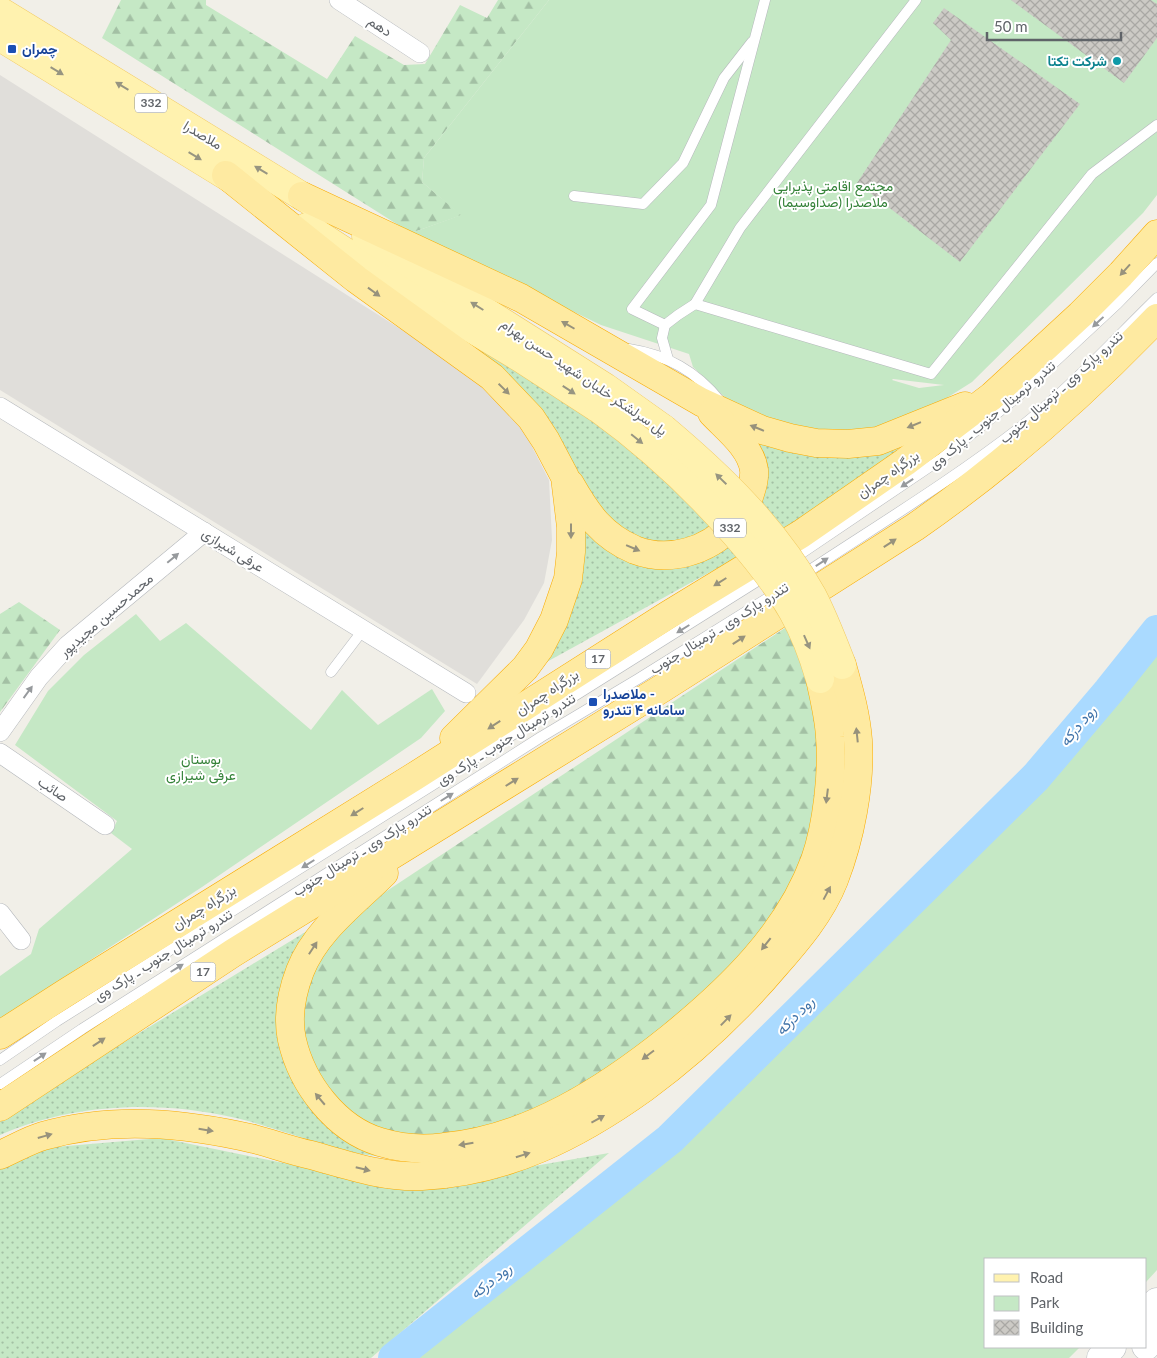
<svg xmlns="http://www.w3.org/2000/svg" width="1157" height="1358" viewBox="0 0 1157 1358" font-family="Lato,Vazirmatn,sans-serif">
<style>
.industrial{fill:#e0deda}
.grass{fill:url(#grass-dots)}
.forest{fill:url(#forest-firs)}
.green{fill:#c5e8c5;fill-rule:evenodd}
.lines{fill:none;stroke-linecap:round;stroke-linejoin:round}
.river{stroke:#aadaff;stroke-width:32}
.building{fill:url(#building-cross-hatch)}
.service-casing{stroke:#b5b8bc;stroke-width:11}
.minor-casing{stroke:#b5b8bc;stroke-width:20}
.secondary-casing{stroke:#b6babf;stroke-width:29}
.primary-casing{stroke:#f2c960;stroke-width:29}
.trunk-casing{stroke:#f9ab00;stroke-width:29}
.service{stroke:#fff;stroke-width:10}
.minor{stroke:#fff;stroke-width:19}
.secondary{stroke:#fff;stroke-width:28}
.primary{stroke:#fff2af;stroke-width:28}
.trunk{stroke:#feeaa1;stroke-width:28}
.primary-bridge-casing{stroke:#f2c960;stroke-width:29;stroke-linecap:butt}
.primary-bridge{stroke:#fff2af;stroke-width:28}
.oneway{fill:#979581}
.oneway2{fill:#97927c}
.oneway3{fill:#979a9d}
.transit-dot{fill:#1a4fb4;stroke:#fff;stroke-width:2}
.culture-dot{fill:#0f9aa8;stroke:#fff;stroke-width:2}
.labels{text-anchor:middle;stroke-width:4;stroke-linejoin:round;paint-order:stroke}
.shield{fill:#fff;stroke:#8f9295;stroke-width:1}
.shield-label{font-size:12px;font-weight:bold;fill:#5f6368}
.street-label{font-size:14px;fill:#5f6368;stroke:#fff}
.transit-label{font-size:14px;font-weight:bold;fill:#164399;stroke:#fff;text-anchor:start}
.culture-label{font-size:14px;font-weight:bold;fill:#0d838f;stroke:#fff;text-anchor:end}
.park-label{font-size:14px;fill:#348238;stroke:#fff}
.water-label{font-size:15px;font-style:italic;fill:#4174aa;stroke:#fff}
</style>
<defs>
<pattern id="grass-dots" width="8" height="8" patternUnits="userSpaceOnUse" patternTransform="scale(1.25)"><rect width="8" height="8" fill="#c5e8c5"/><path d="M2 2h.1M6 6h.1" fill="none" stroke="#a3c0a4" stroke-width="1.8" stroke-linecap="round"/></pattern>
<pattern id="forest-firs" width="22" height="20" patternUnits="userSpaceOnUse" patternTransform="scale(1.25)"><rect width="22" height="20" fill="#c5e8c5"/><path d="M5 1l3.5 6h-7zM16 11l3.5 6h-7z" fill="#a3c0a4"/></pattern>
<pattern id="building-cross-hatch" width="8" height="8" patternUnits="userSpaceOnUse" patternTransform="scale(1.25)"><rect width="8" height="8" fill="#cccac5"/><path d="M0 0l8 8M0 8l8-8" fill="none" stroke="#a9a8a4"/></pattern>
</defs>
<rect width="100%" height="100%" fill="#f1efe8"/>
<polygon class="industrial" points="0,75 481,380 523,429 549,480 552,540 544,583 524,620 477,684 0,390"/>
<g class="grass">
<polygon points="367,279 503,356 608,431 716,524 689,542 666,546 612,529 552,434"/>
<polygon points="737,428 927,428 784,533 758,499"/>
<polygon points="575,508 624,555 731,539 743,554 543,664"/>
<path d="M312,928L398,1159C386,1157 373,1156 361,1154C318,1145 278,1128 236,1118C159,1100 73,1103 0,1135V1122L21,1105Z"/>
<polygon points="161,1138 406,1188 609,1153 371,1358 0,1358 0,1169 43,1148"/>
</g>
<g class="forest">
<polygon points="121,0 206,0 206,5 327,79 355,36 404,65 425,64 460,5 487,18 498,0 549,0 424,158 422,182 462,215 411,233 102,38"/>
<polygon points="19,602 60,630 0,712 0,614"/>
<polygon points="791,624 811,675 823,768 807,857 753,949 666,1029 555,1103 455,1137 383,1133 337,1104 309,1060 300,1014 316,957 361,908"/>
</g>
<g class="green">
<path d="M549,0H1157V195L1143,213L972,382L915,418L867,432H805L732,404L693,367L689,354L601,325L411,233L461,215L422,182L424,158ZM892,380L893,379L944,385L919,388Z"/>
<polygon points="136,614 160,641 186,623 311,730 342,690 378,725 432,689 445,711 421,738 202,887 0,1019 0,976 31,954 39,929 132,849 111,833 117,821 15,745 48,691 84,655"/>
<polygon points="1157,634 1157,1270 1146,1282 1146,1259 986,1259 986,1347 1080,1347 1069,1358 413,1358 810,993 1058,740"/>
</g>
<g class="lines">
<polyline class="river" points="394,1358 670,1139 1036,777 1109,691 1157,631"/>
</g>
<g class="building">
<polygon points="1011,0 1151,0 1157,4 1157,38 1124,83"/>
<polygon points="944,8 1080,104 960,262 857,183 951,40 933,23"/>
</g>
<g class="lines">
<defs>
<g id="service">
<polyline points="574,196 643,204 683,163 724,78 752,42"/>
<polyline points="695,304 931,374 1092,174 1157,125"/>
<polyline points="665,325 632,309 711,205 765,0"/>
<path d="M629,349C667,355 696,371 720,401"/>
<polyline points="668,359 662,338 665,325 678,315 695,304 740,228 916,0"/>
<polyline points="790,561 941,459 1017,397 1118,303 1157,263"/>
<path d="M801,576C875,527 951,481 1022,426C1070,388 1113,341 1157,298"/>
<polyline points="331,672 363,630"/>
<polyline points="0,1060 57,1021 767,575"/>
<polyline points="0,1084 82,1029 541,737 638,679 779,591"/>
</g>
<g id="minor">
<polyline points="339,0 420,53"/>
<polyline points="0,407 466,693"/>
<polyline points="0,732 39,677 68,645 204,532"/>
<polyline points="0,753 105,825"/>
<polyline points="0,913 21,940"/>
</g>
<g id="secondary">
<polyline points="1146,1313 1157,1302"/>
<polyline points="1146,1346 1157,1335"/>
<polyline points="1101,1358 1112,1347"/>
</g>
<g id="primary">
<polyline points="0,11 323,209"/>
<polyline points="0,37 246,188"/>
<polyline points="307,227 364,264 522,359 599,409"/>
<polyline points="366,236 605,387 664,429"/>
</g>
<g id="trunk">
<polyline points="226,175 356,279 492,377 531,418 546,441 565,477 571,527 571,552 568,579 554,620 539,649 525,668 454,738"/>
<polyline points="302,196 521,298 701,402 762,430 790,438 816,443 848,444 878,441 965,406"/>
<path d="M570,484C587,514 602,536 635,550C669,563 708,551 732,525C735,522 740,518 742,514C744,509 746,504 748,500C751,490 755,481 754,470C751,447 727,429 712,413"/>
<path d="M384,873C354,903 316,930 300,971C292,992 287,1017 292,1040C302,1084 336,1129 380,1142C400,1148 423,1150 444,1147C529,1139 605,1090 670,1038C729,990 788,934 815,860C827,826 833,773 830,737C829,717 824,698 820,679"/>
<polyline points="0,1035 67,992 415,776 668,615 801,534 905,462 992,396 1080,315 1121,274 1157,234"/>
<path d="M0,1107L233,953L661,689L915,527C1003,466 1083,395 1157,318"/>
<path d="M0,1155C14,1149 29,1140 43,1136C113,1116 185,1123 254,1139C273,1144 292,1151 311,1155C347,1165 385,1178 422,1176C506,1172 577,1136 644,1088C693,1052 735,1013 774,967C797,941 821,913 834,880C850,839 861,784 858,740C856,714 849,690 842,665"/>
</g>
</defs>
<use href="#service" class="service-casing"/>
<use href="#minor" class="minor-casing"/>
<use href="#secondary" class="secondary-casing"/>
<use href="#primary" class="primary-casing"/>
<use href="#trunk" class="trunk-casing"/>
<use href="#service" class="service"/>
<use href="#minor" class="minor"/>
<use href="#secondary" class="secondary"/>
<use href="#primary" class="primary"/>
<use href="#trunk" class="trunk"/>
<defs>
<g id="primary-bridge">
<path d="M599,409C650,446 695,488 736,535C757,559 777,584 793,612C805,633 813,655 820,679"/>
<path d="M664,429C721,477 775,529 812,595C824,618 833,642 842,665"/>
</g>
</defs>
<use href="#primary-bridge" class="primary-bridge-casing"/>
<use href="#primary-bridge" class="primary-bridge"/>
</g>
<defs><path id="oneway-solid" d="M-6-.8H1V-3.2L6.5 0L1 3.2V.8H-6Z" transform="scale(1.25)"/></defs>
<g class="oneway">
<use href="#oneway-solid" transform="translate(57 71) rotate(31)"/>
<use href="#oneway-solid" transform="translate(122 86) rotate(-149)"/>
<use href="#oneway-solid" transform="translate(195 156) rotate(31)"/>
<use href="#oneway-solid" transform="translate(261 170) rotate(-149)"/>
<use href="#oneway-solid" transform="translate(477 306) rotate(-148)"/>
<use href="#oneway-solid" transform="translate(569 390) rotate(33)"/>
<use href="#oneway-solid" transform="translate(637 439) rotate(39)"/>
<use href="#oneway-solid" transform="translate(721 479) rotate(-136)"/>
<use href="#oneway-solid" transform="translate(807 642) rotate(66)"/>
</g>
<g class="oneway2">
<use href="#oneway-solid" transform="translate(1125 270) rotate(132)"/>
<use href="#oneway-solid" transform="translate(374 292) rotate(36)"/>
<use href="#oneway-solid" transform="translate(568 325) rotate(-150)"/>
<use href="#oneway-solid" transform="translate(504 389) rotate(44)"/>
<use href="#oneway-solid" transform="translate(914 425) rotate(158)"/>
<use href="#oneway-solid" transform="translate(757 428) rotate(-158)"/>
<use href="#oneway-solid" transform="translate(571 531) rotate(90)"/>
<use href="#oneway-solid" transform="translate(890 543) rotate(-33)"/>
<use href="#oneway-solid" transform="translate(633 548) rotate(23)"/>
<use href="#oneway-solid" transform="translate(720 582) rotate(148)"/>
<use href="#oneway-solid" transform="translate(739 640) rotate(-33)"/>
<use href="#oneway-solid" transform="translate(494 725) rotate(147)"/>
<use href="#oneway-solid" transform="translate(857 735) rotate(-96)"/>
<use href="#oneway-solid" transform="translate(512 782) rotate(-32)"/>
<use href="#oneway-solid" transform="translate(827 796) rotate(97)"/>
<use href="#oneway-solid" transform="translate(357 812) rotate(148)"/>
<use href="#oneway-solid" transform="translate(827 893) rotate(-62)"/>
<use href="#oneway-solid" transform="translate(766 944) rotate(128)"/>
<use href="#oneway-solid" transform="translate(313 948) rotate(-57)"/>
<use href="#oneway-solid" transform="translate(726 1020) rotate(-46)"/>
<use href="#oneway-solid" transform="translate(99 1042) rotate(-34)"/>
<use href="#oneway-solid" transform="translate(648 1055) rotate(143)"/>
<use href="#oneway-solid" transform="translate(320 1099) rotate(-130)"/>
<use href="#oneway-solid" transform="translate(598 1119) rotate(-29)"/>
<use href="#oneway-solid" transform="translate(206 1130) rotate(9)"/>
<use href="#oneway-solid" transform="translate(45 1136) rotate(-16)"/>
<use href="#oneway-solid" transform="translate(466 1144) rotate(171)"/>
<use href="#oneway-solid" transform="translate(523 1155) rotate(-18)"/>
<use href="#oneway-solid" transform="translate(363 1169) rotate(14)"/>
</g>
<g class="oneway3">
<use href="#oneway-solid" transform="translate(1098 322) rotate(137)"/>
<use href="#oneway-solid" transform="translate(907 483) rotate(146)"/>
<use href="#oneway-solid" transform="translate(173 558) rotate(-40)"/>
<use href="#oneway-solid" transform="translate(822 562) rotate(-33)"/>
<use href="#oneway-solid" transform="translate(683 629) rotate(148)"/>
<use href="#oneway-solid" transform="translate(28 692) rotate(-54)"/>
<use href="#oneway-solid" transform="translate(447 797) rotate(-32)"/>
<use href="#oneway-solid" transform="translate(308 864) rotate(148)"/>
<use href="#oneway-solid" transform="translate(177 968) rotate(-32)"/>
<use href="#oneway-solid" transform="translate(40 1057) rotate(-34)"/>
</g>
<g class="transit-dot">
<rect x="7" y="44" width="10" height="10" rx="2.5"/>
<rect x="588" y="697" width="10" height="10" rx="2.5"/>
</g>
<circle class="culture-dot" cx="1117" cy="61" r="5"/>
<g class="labels">
<g class="shield">
<rect x="135" y="93.5" width="32" height="19" rx="4"/>
<rect x="714" y="518.5" width="32" height="19" rx="4"/>
<rect x="585.5" y="649.5" width="25" height="19" rx="4"/>
<rect x="190.5" y="962.5" width="25" height="19" rx="4"/>
</g>
<g class="shield-label">
<text x="151" y="107">332</text>
<text x="730" y="532">332</text>
<text x="598" y="663">17</text>
<text x="203" y="976">17</text>
</g>
<g class="street-label">
<text transform="translate(380 26) rotate(33)" y="5">دهم</text>
<text transform="translate(203 135) rotate(31)" y="5">ملاصدرا</text>
<text transform="translate(584 377) rotate(34)" y="5">پل سرلشکر خلبان شهید حسن بهرام</text>
<text transform="translate(1061 387) rotate(-42)" y="5">تندرو پارک وی ـ ترمینال جنوب</text>
<text transform="translate(992 415) rotate(-40)" y="5">تندرو ترمینال جنوب ـ پارک وی</text>
<text transform="translate(888 474) rotate(-35)" y="5">بزرگراه چمران</text>
<text transform="translate(233 550) rotate(32)" y="5">عرفی شیرازی</text>
<text transform="translate(106 615) rotate(-41)" y="5">محمدحسین مجیدپور</text>
<text transform="translate(719 628) rotate(-32)" y="5">تندرو پارک وی ـ ترمینال جنوب</text>
<text transform="translate(547 692) rotate(-33)" y="5">بزرگراه چمران</text>
<text transform="translate(506 739) rotate(-32)" y="5">تندرو ترمینال جنوب ـ پارک وی</text>
<text transform="translate(53 789) rotate(34)" y="5">صائب</text>
<text transform="translate(362 850) rotate(-32)" y="5">تندرو پارک وی ـ ترمینال جنوب</text>
<text transform="translate(204 907) rotate(-32)" y="5">بزرگراه چمران</text>
<text transform="translate(163 955) rotate(-32)" y="5">تندرو ترمینال جنوب ـ پارک وی</text>
</g>
<g class="transit-label">
<text x="22" y="54">چمران</text>
<text x="603" y="699">ملاصدرا -<tspan x="603" dy="16">سامانه ۴ تندرو</tspan></text>
</g>
<g class="culture-label">
<text x="1107" y="66">شرکت تکتا</text>
</g>
<g class="park-label">
<text x="833" y="191">مجتمع اقامتی پذیرایی<tspan x="833" dy="16">ملاصدرا (صداوسیما)</tspan></text>
<text x="201" y="764">بوستان<tspan x="201" dy="16">عرفی شیرازی</tspan></text>
</g>
<g class="water-label">
<text transform="translate(1078 726) rotate(-50)" y="5">رود درکه</text>
<text transform="translate(795 1016) rotate(-45)" y="5">رود درکه</text>
<text transform="translate(491 1281) rotate(-38)" y="5">رود درکه</text>
</g>
</g>
<rect x="984" y="1258" width="162" height="90" fill="#ffffff" stroke="#bfc1c3"/>
<rect x="994" y="1274" width="25" height="8" fill="#fff2af" stroke="#bfc1c3"/>
<text x="1030" y="1283" font-size="15" fill="#5f6368">Road</text>
<rect x="994" y="1296" width="25" height="15" fill="#c5e8c5" stroke="#bfc1c3"/>
<text x="1030" y="1308" font-size="15" fill="#5f6368">Park</text>
<rect x="994" y="1320" width="25" height="15" fill="url(#building-cross-hatch)" stroke="#bfc1c3"/>
<text x="1030" y="1333" font-size="15" fill="#5f6368">Building</text>
<path d="M987 32v8h134v-8" fill="none" stroke="#5f6368" stroke-width="2.5"/>
<text x="994" y="32" font-size="15" fill="#5f6368" stroke="#ffffff" stroke-width="4" paint-order="stroke">50 m</text>
</svg>
